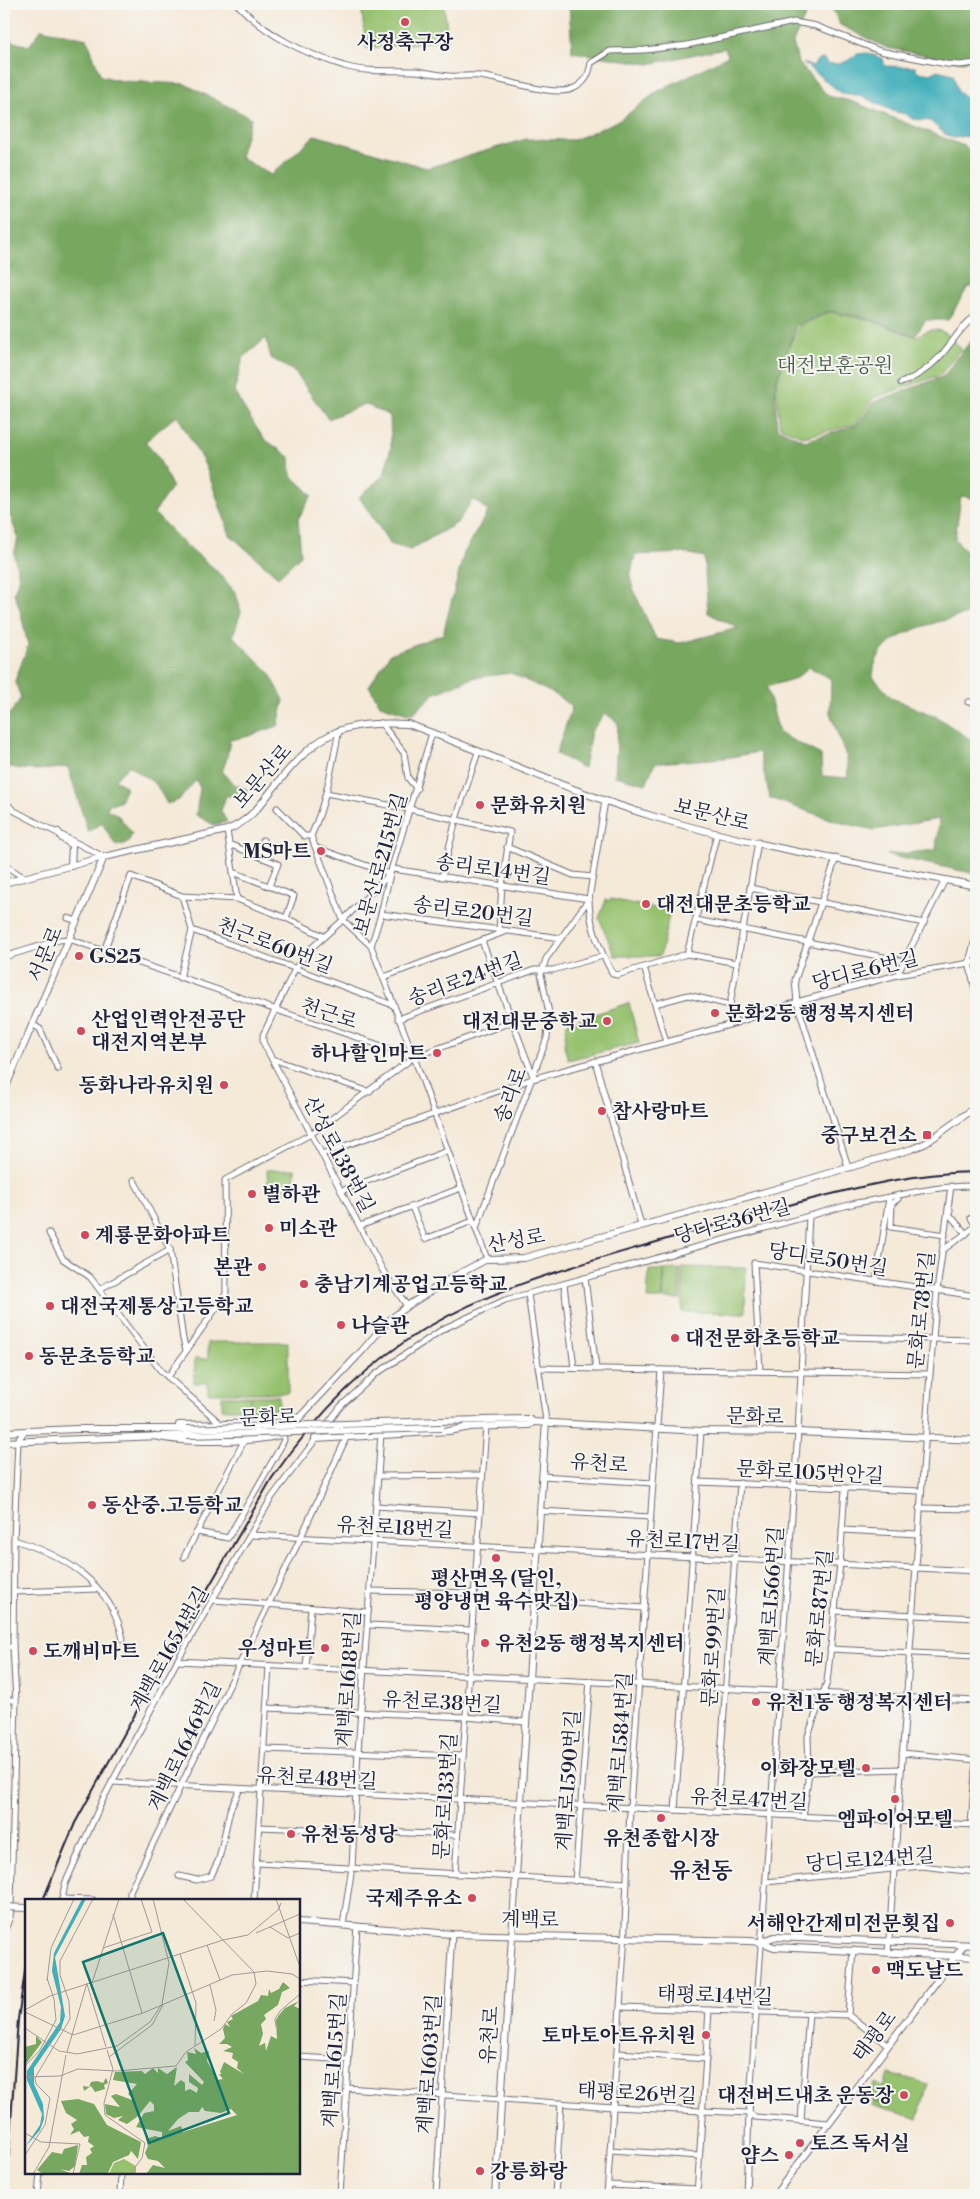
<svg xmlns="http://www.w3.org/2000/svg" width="980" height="2199" viewBox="0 0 980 2199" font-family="'Libre Bodoni','Noto Serif KR',serif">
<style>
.green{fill:#96c16e;stroke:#5c7254}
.forest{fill:#78a761;stroke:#4d644e;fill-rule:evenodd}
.water{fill:#3fafba;stroke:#30687a}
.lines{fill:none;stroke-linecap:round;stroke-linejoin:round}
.minor-casing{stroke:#6c6872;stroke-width:7}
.major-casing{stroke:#6c6872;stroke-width:8}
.minor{stroke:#fff;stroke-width:5}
.major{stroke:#fff;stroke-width:6}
.rail{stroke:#22223b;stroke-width:2}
.major-bridge-casing{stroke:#6c6872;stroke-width:8;stroke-linecap:butt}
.major-bridge{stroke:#fff;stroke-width:6}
.poi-dot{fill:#d1495b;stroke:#f6f6f2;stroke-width:2}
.labels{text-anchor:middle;stroke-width:4;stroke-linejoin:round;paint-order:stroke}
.poi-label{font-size:20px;font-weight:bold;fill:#22223b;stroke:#f6f6f2;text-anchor:start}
.park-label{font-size:20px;fill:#4b5a4d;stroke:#f6f6f2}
.street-label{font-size:20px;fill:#22223b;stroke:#f6f6f2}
.quarter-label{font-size:22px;font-weight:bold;fill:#22223b;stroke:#f6f6f2}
.inset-road{fill:none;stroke:#a19999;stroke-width:1}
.view{fill:#0f766e;fill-opacity:0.15;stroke:#0f766e;stroke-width:2.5}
.inset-edge{fill:none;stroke:#22223b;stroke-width:2.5}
</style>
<rect width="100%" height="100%" fill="#f6f6f2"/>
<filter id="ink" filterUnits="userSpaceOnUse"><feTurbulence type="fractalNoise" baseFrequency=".02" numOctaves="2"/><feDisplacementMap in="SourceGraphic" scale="10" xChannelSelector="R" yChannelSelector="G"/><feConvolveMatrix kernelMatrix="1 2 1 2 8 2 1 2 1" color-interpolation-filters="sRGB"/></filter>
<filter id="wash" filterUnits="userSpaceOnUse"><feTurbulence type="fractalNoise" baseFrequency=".0096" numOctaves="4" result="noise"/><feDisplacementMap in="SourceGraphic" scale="20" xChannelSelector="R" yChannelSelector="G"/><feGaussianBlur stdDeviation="1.12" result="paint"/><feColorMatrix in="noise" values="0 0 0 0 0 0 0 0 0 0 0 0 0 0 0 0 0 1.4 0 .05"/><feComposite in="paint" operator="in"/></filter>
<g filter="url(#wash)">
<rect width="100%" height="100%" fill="#f5e9d8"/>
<g class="green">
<polygon points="361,4 444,4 448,40 366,48"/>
<path d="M829,312L869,320L916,337C936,323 947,331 961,349L940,375L874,398L856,424L804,437L780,427L776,384L790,344L798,327Z"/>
<polygon points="610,899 670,911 660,956 615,956 599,918 606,900 610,901"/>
<polygon points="629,1003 639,1043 568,1060 564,1045 567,1023"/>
<polygon points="295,1169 295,1191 268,1192 267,1170"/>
<polygon points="682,1267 746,1268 745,1313 682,1312"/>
<polygon points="680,1269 680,1299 663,1299 665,1270"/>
<polygon points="649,1270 664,1270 662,1299 647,1299"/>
<polygon points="208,1342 288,1342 288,1393 208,1393 208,1383 194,1383 195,1358 208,1359"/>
<rect x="222" y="1396" width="28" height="13"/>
<polygon points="251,1396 279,1396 279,1410 251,1409"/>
<polygon points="889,2073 928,2084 918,2119 871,2105 872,2101 881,2104 870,2099 875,2084 885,2087"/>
</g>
<g class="forest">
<path d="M569,4H819L806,14L793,42L798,62L828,96L851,101L964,146L976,157V287H968L948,320H926L915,336L869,319L829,311L796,326L775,384L777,428L805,441L857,425L874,402L944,376L963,350L976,336V499L961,496L955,539L976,560V611C941,624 874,629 873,677L892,698L937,717L976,743V874L887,855L936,850L939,819L874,830L838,822L770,798L759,752L725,758L655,763L646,784L615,776L618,723L605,713L591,732L584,768L556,754L572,707L556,695L511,673L472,678L434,694L411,715L380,705L369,686L390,654L443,634L464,553L488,511L473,499L457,523L410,550L390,544L359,497L384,475L391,447L390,416L365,404L328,419L295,372L271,358L266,338L243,358L234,392L263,438L290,457L291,475L312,495L298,519L301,555L278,577L230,535L206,467L177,415L145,442L158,457L172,486L154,513L186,545L216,570L236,593L241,612L233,636L269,672L284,700L278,726L249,736L230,740L227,758L222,772L233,784L249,790L236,796H226L221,811L227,822L214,825L196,815L200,788L196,780L179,800L167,804L156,784L129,766L115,779L126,787L120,802L109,804L107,810L117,814L132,833L128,843L116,846L102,823L88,832L68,767C45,770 26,772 4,765V722L21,698L15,681L28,645L20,610L14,593L19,577L14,555L18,538L11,518L4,511V39L29,46L41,29L87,39L101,76L122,81L185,84L251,118L240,157L271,175L315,135L427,168L526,139L574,140L620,120L658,91L728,56L725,48L649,64L572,52ZM684,553L704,557L708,613L738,628L680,643L656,639L633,589L630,577L635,555ZM809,667L831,679L830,713L847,759L848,778L822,776L821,755L779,733L767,687L796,678Z"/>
<polygon points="830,4 976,4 976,55 964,62 887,48 840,25"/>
</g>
<path class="water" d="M868,53L883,59L885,66L915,67L918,72L931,74L937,70L953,74L958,92L976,104V138L964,136L954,138L945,134L930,121L912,119L906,114L895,112L868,99L856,95L841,93L803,63L813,67L817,60L824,59L828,64C840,64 848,63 856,54Z"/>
</g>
<g filter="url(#ink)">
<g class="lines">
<defs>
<g id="minor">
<path d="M237,4C267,36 302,52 344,66C367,73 392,70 415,71C427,72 438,75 449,76C459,77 469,75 479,76C502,78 552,97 572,89C585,84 589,75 591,63L610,51L645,50L687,45L794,22L816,26L880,51L946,64L960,65L976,63"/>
<path d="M901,383C919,376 935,364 947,348C956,337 964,323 976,316"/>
<polyline points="968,702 976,702"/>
<polyline points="381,723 404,753 408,778 417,789"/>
<polyline points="326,793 409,809 510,832 502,886 499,930"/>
<polyline points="4,800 13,810 30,819 104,857"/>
<polyline points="277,808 304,836 311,836"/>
<polyline points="227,830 237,899"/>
<polyline points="311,836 343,920 371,946"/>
<path d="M311,836C326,803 332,766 339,730"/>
<polyline points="231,845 278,864 269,886"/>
<polyline points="507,847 573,875 593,877"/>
<polyline points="317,848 390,874 343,920 308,951 295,969 263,1035 263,1042 383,1271 407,1306"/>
<polyline points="258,856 263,840"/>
<polyline points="836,858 795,980 797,1002 848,1167"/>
<polyline points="4,865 25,878"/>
<path d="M393,869L589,899C589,925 600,951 613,974L617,975L687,954L737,963"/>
<polyline points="233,872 294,896 286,918"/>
<polyline points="442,877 456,819 478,752"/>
<polyline points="750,888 924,923"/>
<polyline points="182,896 192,930"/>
<polyline points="381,914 561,938"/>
<polyline points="68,918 77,921"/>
<polyline points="696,920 904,961"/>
<polyline points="192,930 393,1005"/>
<polyline points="976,936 969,962 976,994"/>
<polyline points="482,941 533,1076"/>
<polyline points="104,951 131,876 182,896 237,899 286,918 323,936"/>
<polyline points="687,954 717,833"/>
<polyline points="4,957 59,940 69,939 414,1057 487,1259"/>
<polyline points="644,967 666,1042"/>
<polyline points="897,975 945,880"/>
<polyline points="384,977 507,931"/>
<polyline points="180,978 192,930"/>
<polyline points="655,1004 688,995 730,1005"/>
<polyline points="398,1019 534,970 553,970 603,956"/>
<polyline points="736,1023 730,1005 758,842"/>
<polyline points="32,1024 40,1029 58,1069"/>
<polyline points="414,1057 371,946 381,914 390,874 432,733"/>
<polyline points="272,1059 370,1092"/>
<polyline points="595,1061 641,1225"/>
<polyline points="322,1154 532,1079 736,1023 797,1002 897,975 976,962"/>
<polyline points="134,1180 170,1250 183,1339 186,1350"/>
<polyline points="341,1191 447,1151"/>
<polyline points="898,1199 892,1203 891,1227 945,1235"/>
<polyline points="412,1207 425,1239 473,1221"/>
<polyline points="950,1210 949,1214 966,1234"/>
<polyline points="971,1218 976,1226"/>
<polyline points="360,1226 461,1188"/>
<polyline points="476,1228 547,1038 549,1013 541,974 546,959 589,899 605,801"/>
<polyline points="49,1233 63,1259 90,1277 161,1371 221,1424"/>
<polyline points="943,1250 976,1226"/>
<polyline points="585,1278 596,1369"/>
<polyline points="876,1281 889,1198"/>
<polyline points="564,1284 574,1368"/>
<polyline points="100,1289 170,1250"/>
<polyline points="528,1294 546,1421"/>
<polyline points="803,1336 976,1340"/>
<polyline points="538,1368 930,1374"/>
<polyline points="760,1371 754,1263 976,1296"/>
<polyline points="168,1377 226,1294 225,1180 311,1134 414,1057 512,1022"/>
<polyline points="378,1476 482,1475"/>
<polyline points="542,1476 653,1483"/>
<polyline points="698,1482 921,1491"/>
<polyline points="376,1506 479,1513"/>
<polyline points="919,1508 976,1509"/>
<polyline points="540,1511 651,1517"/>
<polyline points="842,1530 918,1534"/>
<polyline points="197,1532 228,1538 280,1448 284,1440 283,1431"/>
<polyline points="251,1535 976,1571"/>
<path d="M14,1540C64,1555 112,1584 123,1639"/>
<polyline points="184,1557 245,1439"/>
<polyline points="370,1591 474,1593"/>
<polyline points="14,1592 97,1589"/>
<polyline points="213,1600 368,1612"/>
<polyline points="534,1600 644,1608"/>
<polyline points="834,1611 976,1618"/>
<polyline points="368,1625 471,1630"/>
<polyline points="4,1647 13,1647"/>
<polyline points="830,1649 976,1656"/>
<polyline points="177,1661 976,1701"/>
<polyline points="306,1668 311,1608"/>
<polyline points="4,1700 16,1700"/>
<polyline points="267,1708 465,1717 525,1722"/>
<polyline points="264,1749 463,1756"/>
<polyline points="902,1753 976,1760"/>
<polyline points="809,1772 901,1769"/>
<polyline points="112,1782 976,1825"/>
<polyline points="675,1810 701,1431"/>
<polyline points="717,1812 740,1483"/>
<polyline points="803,1817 809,1772 808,1736 827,1682 840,1564 845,1488"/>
<polyline points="971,1825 976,1759"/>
<polyline points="259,1827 457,1835"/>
<polyline points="257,1863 627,1883"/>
<polyline points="455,1873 486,1426"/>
<polyline points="179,1876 197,1880 211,1876 219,1859 230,1810 240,1789"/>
<polyline points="575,1881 590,1681"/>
<polyline points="766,1882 921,1866 976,1872"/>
<polyline points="62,1899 93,1900"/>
<path d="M62,1900L65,1884L103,1799L177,1661L272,1497L341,1406L376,1374L443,1329L505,1300L856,1203C896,1197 935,1185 976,1186"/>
<polyline points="130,1900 130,1891 301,1537 347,1436"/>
<polyline points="254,1900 269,1666"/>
<polyline points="343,1925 352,1867 358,1751 381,1434"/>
<polyline points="4,1932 10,1917 11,1906 16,1700 13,1647 14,1540 18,1440 25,1431"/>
<polyline points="888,1953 930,1374 937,1291 951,1186"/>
<polyline points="299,1980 354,1983"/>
<polyline points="621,2007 848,2015 888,2045"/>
<polyline points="848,2015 853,1950"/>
<polyline points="618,2053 706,2059"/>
<polyline points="299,2057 349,2060"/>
<polyline points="347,2088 613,2107 749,2113 755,2117 829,2123"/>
<polyline points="801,2120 809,2013"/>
<polyline points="610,2150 699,2156"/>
<polyline points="608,2185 697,2189"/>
<polyline points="38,2195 40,2173"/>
<polyline points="120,2195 121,2173"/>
<polyline points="340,2195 357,1926"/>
<polyline points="436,2195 452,1934"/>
<polyline points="555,2195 561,2103"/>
<polyline points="607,2195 624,1949 630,1808 661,1370"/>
<polyline points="697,2195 709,2010"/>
<polyline points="746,2195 749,2113 798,1432 809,1216"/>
</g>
<g id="major">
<polyline points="58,832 62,838 72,845 71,866"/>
<path d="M4,883L104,857L227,830C248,822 259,807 272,790C315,736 337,720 408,724C491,754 570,792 655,817C760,848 869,865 976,886"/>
<polyline points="4,1091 104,857"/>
<polyline points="441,1421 529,1419 533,1422 701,1431 798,1432 976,1440"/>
<polyline points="179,1425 280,1423 296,1417"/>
<polyline points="465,1427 529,1425 533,1422"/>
<polyline points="4,1432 77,1429 186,1429"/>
<path d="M155,1436C183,1443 257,1443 284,1434L362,1351L386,1323L407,1306L453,1277L487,1259L524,1258L542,1253L783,1187L912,1149L926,1143L976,1107"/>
<polyline points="315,1439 449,1431 470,1427"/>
<polyline points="4,1442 187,1435"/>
<polyline points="299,1922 452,1934 749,1941 761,1942 774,1947 976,1957"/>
<polyline points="761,1942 774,1937 976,1945"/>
<polyline points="495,2195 546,1421"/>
<polyline points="775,2195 964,1945"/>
</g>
</defs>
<use href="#minor" class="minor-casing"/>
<use href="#major" class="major-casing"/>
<use href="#minor" class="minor"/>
<use href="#major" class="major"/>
<g class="rail">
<path d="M43,1900L75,1823L139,1707L272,1478C314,1418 364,1364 428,1327C503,1283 587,1263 670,1238C716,1225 762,1212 808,1200C867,1185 915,1173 976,1172"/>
<polyline points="6,2195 18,2019 26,1965"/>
</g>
<defs>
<g id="major-bridge">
<polyline points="186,1429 441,1421"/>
<polyline points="187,1435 441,1428"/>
<polyline points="4,1907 26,1908"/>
</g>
</defs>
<use href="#major-bridge" class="major-bridge-casing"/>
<use href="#major-bridge" class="major-bridge"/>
</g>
</g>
<g class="poi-dot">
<circle cx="405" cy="22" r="5"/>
<circle cx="480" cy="805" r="5"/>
<circle cx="321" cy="851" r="5"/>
<circle cx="646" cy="904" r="5"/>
<circle cx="79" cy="956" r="5"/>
<circle cx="715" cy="1013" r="5"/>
<circle cx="607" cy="1021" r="5"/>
<circle cx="81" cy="1031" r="5"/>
<circle cx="437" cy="1053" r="5"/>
<circle cx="224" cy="1085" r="5"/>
<circle cx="602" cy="1111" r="5"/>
<rect x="922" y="1130" width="10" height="10" rx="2.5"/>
<circle cx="252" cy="1194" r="5"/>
<circle cx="269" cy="1228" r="5"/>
<circle cx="85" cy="1235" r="5"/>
<circle cx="262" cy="1267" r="5"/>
<circle cx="304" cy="1284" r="5"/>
<circle cx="50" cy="1306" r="5"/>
<circle cx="341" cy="1325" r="5"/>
<circle cx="675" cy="1338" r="5"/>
<circle cx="29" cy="1356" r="5"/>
<circle cx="92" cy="1505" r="5"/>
<circle cx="496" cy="1558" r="5"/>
<circle cx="485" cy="1643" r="5"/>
<circle cx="325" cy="1648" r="5"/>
<circle cx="33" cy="1651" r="5"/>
<circle cx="756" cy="1702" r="5"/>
<circle cx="866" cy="1768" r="5"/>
<circle cx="895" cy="1799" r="5"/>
<circle cx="661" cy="1818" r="5"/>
<circle cx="291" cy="1834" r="5"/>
<circle cx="472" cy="1898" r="5"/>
<circle cx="950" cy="1923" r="5"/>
<circle cx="876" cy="1970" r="5"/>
<circle cx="706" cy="2035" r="5"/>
<circle cx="904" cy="2095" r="5"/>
<circle cx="800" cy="2143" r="5"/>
<circle cx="789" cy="2155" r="5"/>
<circle cx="480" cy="2171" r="5"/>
</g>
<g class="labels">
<g class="poi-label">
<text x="405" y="49" text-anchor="middle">사정축구장</text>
<text x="490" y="812">문화유치원</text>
<text x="311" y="858" text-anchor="end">MS마트</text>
<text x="656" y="911">대전대문초등학교</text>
<text x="89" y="963">GS25</text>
<text x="725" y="1020">문화2동 행정복지센터</text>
<text x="91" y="1026">산업인력안전공단<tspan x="91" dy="23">대전지역본부</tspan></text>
<text x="597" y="1028" text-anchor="end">대전대문중학교</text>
<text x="427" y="1060" text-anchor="end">하나할인마트</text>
<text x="214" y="1092" text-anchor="end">동화나라유치원</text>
<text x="612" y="1118">참사랑마트</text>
<text x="917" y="1142" text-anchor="end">중구보건소</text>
<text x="262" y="1201">별하관</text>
<text x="279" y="1235">미소관</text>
<text x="95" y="1242">계룡문화아파트</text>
<text x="252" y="1274" text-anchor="end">본관</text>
<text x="314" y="1291">충남기계공업고등학교</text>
<text x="60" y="1313">대전국제통상고등학교</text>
<text x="351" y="1332">나슬관</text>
<text x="685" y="1345">대전문화초등학교</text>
<text x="39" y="1363">동문초등학교</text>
<text x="102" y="1512">동산중.고등학교</text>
<text x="496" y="1585" text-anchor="middle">평산면옥 (달인,<tspan x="496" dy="23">평양냉면 육수맛집)</tspan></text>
<text x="495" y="1650">유천2동 행정복지센터</text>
<text x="315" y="1655" text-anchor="end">우성마트</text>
<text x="43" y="1658">도깨비마트</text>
<text x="766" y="1709">유천1동 행정복지센터</text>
<text x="856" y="1775" text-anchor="end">이화장모텔</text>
<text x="895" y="1826" text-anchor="middle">엠파이어모텔</text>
<text x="301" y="1841">유천동성당</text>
<text x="661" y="1845" text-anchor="middle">유천종합시장</text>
<text x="462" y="1905" text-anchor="end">국제주유소</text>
<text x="940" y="1930" text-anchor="end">서해안간제미전문횟집</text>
<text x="886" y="1977">맥도날드</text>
<text x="696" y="2042" text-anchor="end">토마토아트유치원</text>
<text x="894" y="2102" text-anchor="end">대전버드내초 운동장</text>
<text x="810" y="2150">토즈 독서실</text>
<text x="779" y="2162" text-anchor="end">얌스</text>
<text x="490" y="2178">강릉화랑</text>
</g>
<g class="park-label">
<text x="835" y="372">대전보훈공원</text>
</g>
<g class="street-label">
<text transform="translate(262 776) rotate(-49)" y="7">보문산로</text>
<text transform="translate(712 814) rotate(14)" y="7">보문산로</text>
<text transform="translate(380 864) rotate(-74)" y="7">보문산로215번길</text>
<text transform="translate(493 869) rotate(8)" y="7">송리로14번길</text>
<text transform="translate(473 911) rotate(7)" y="7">송리로20번길</text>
<text transform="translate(275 945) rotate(21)" y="7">천근로60번길</text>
<text transform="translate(45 954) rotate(-67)" y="7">서문로</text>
<text transform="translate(865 970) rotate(-14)" y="7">당디로6번길</text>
<text transform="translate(465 979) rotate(-20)" y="7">송리로24번길</text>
<text transform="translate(329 1013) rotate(18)" y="7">천근로</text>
<text transform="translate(510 1095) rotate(-69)" y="7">송리로</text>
<text transform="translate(339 1154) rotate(62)" y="7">산성로138번길</text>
<text transform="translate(732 1221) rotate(-15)" y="7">당디로36번길</text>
<text transform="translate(516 1240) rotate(-10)" y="7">산성로</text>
<text transform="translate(828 1259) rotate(9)" y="7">당디로50번길</text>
<text transform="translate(921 1310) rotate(-84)" y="7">문화로78번길</text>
<text transform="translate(755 1416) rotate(1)" y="7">문화로</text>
<text transform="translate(268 1417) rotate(-2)" y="7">문화로</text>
<text transform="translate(599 1463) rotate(4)" y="7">유천로</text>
<text transform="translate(810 1472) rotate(3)" y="7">문화로105번안길</text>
<text transform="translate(395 1527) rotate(3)" y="7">유천로18번길</text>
<text transform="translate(683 1541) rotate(3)" y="7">유천로17번길</text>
<text transform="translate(771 1596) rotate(-86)" y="7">계백로1566번길</text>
<text transform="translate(819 1608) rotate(-84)" y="7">문화로87번길</text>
<text transform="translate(713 1647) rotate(-86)" y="7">문화로99번길</text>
<text transform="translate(169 1649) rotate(-61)" y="7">계백로1654번길</text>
<text transform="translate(348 1679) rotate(-86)" y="7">계백로1618번길</text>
<text transform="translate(442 1702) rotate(3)" y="7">유천로38번길</text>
<text transform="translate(620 1742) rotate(-86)" y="7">계백로1584번길</text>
<text transform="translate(184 1746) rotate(-64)" y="7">계백로1646번길</text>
<text transform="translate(317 1778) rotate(3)" y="7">유천로48번길</text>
<text transform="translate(568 1780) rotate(-86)" y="7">계백로1590번길</text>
<text transform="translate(445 1796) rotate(-86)" y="7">문화로133번길</text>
<text transform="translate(749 1799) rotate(3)" y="7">유천로47번길</text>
<text transform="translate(870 1859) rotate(-4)" y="7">당디로124번길</text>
<text transform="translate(530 1919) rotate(1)" y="7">계백로</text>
<text transform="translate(715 1995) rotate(2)" y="7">태평로14번길</text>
<text transform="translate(489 2035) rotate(-86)" y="7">유천로</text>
<text transform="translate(874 2036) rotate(-53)" y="7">태평로</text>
<text transform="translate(334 2060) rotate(-86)" y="7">계백로1615번길</text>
<text transform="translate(429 2064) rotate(-86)" y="7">계백로1603번길</text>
<text transform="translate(637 2093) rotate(3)" y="7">태평로26번길</text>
</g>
<g class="quarter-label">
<text x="701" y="1878">유천동</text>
</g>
</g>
<g transform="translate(25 1899)">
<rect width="275" height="275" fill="#f5e9d8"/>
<path d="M99,260L111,267V275H84L89,264Z" fill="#96c16e"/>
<path d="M258,83L265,89L257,93L253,106L239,116L241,120L236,125L238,135L234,147L240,144L241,152L246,137L252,140L251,121L254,116L260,109L274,102L269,107L275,110V275H121L128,266L140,269L133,262L123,260L120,254L123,247L121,240L130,237L137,239V233L111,228L119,214L129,212V206L125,202L113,217L102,225L93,221L98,217L89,219L81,215L80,205L95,208L86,197L91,195L110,202L103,195L112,185L88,181L90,173L117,172L120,175L128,169L133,174V169L142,175L152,168L149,187L156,181L160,184V192L165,190L172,194L173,189L164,183V175L177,186L179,183L160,163L163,161L162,153L171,155L169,149L176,154L184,152L182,162L192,181L198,180L194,175H197L195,173L199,163L219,175L212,169L213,163L207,159L208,154L198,152L207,148L202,145H194L200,139L198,130L200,125L205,128L202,123L208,120L206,117L233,102L236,96L243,97L244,90L246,94L254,90ZM177,208L180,212L196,214L206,210L212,216L158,233L156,227L143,232L153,220L164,213H174ZM11,137L17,143L0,166V148L11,145ZM81,179L83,184L79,186L80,190L70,193L66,187L59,192L58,187L64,188L66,183L72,182L78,184ZM53,200L69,205L82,226L116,243L113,260L102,247L106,252L104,256L88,263L83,274L54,275L57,266H62L61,258L67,254L65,250L69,247L63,243L64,237L59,238L54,232L45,236L49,230L46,225L52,221L41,214L36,202ZM53,246L50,267L44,272L35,270L47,275H18L12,271L27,253L37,255L39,250Z" fill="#78a761" fill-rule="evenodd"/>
<path d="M57,0H61L30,58L40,117L36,130L9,169V185L18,205L19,220L15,231L0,248L15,226L17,215L2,181V172L35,123L36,108L27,72L29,54Z" fill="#3fafba"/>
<path class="inset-road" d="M158,0L229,73M251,0L275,68M88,15L117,114M245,28L263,39L275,34M231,34L275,15M182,46L195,81M78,49L127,33L116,0M155,55L171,104L170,147M22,82L26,49L49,0M67,84L94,0M62,85L81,148M185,86L191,111L189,122M0,111L25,97L198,41L223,36L253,11L256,4M0,113L48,136L118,114L207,76L242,72L267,75L275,80M251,128L250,120L255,112L275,95M0,129L34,152L52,155L92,147L125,123L137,105L144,64L128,0M82,151L88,170L79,204L80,216L120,244L117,259L105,275M42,153L62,84M84,158L127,126L138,106M0,167L15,151L31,121L29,100L22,79M0,178L35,177L53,170L91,172L151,167L161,153L196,130L207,115L221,104L231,85L229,73M0,234L16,243L55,245L48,275M0,256L20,226L25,199L11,185L10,179L45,120L44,102L35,76V62L68,0M8,275L24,248L41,156"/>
<path class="view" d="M138,34L204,214L124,244L58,63Z"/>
<rect width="275" height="275" class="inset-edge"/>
</g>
<rect width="980" height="2199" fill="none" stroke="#f6f6f2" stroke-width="20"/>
</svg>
